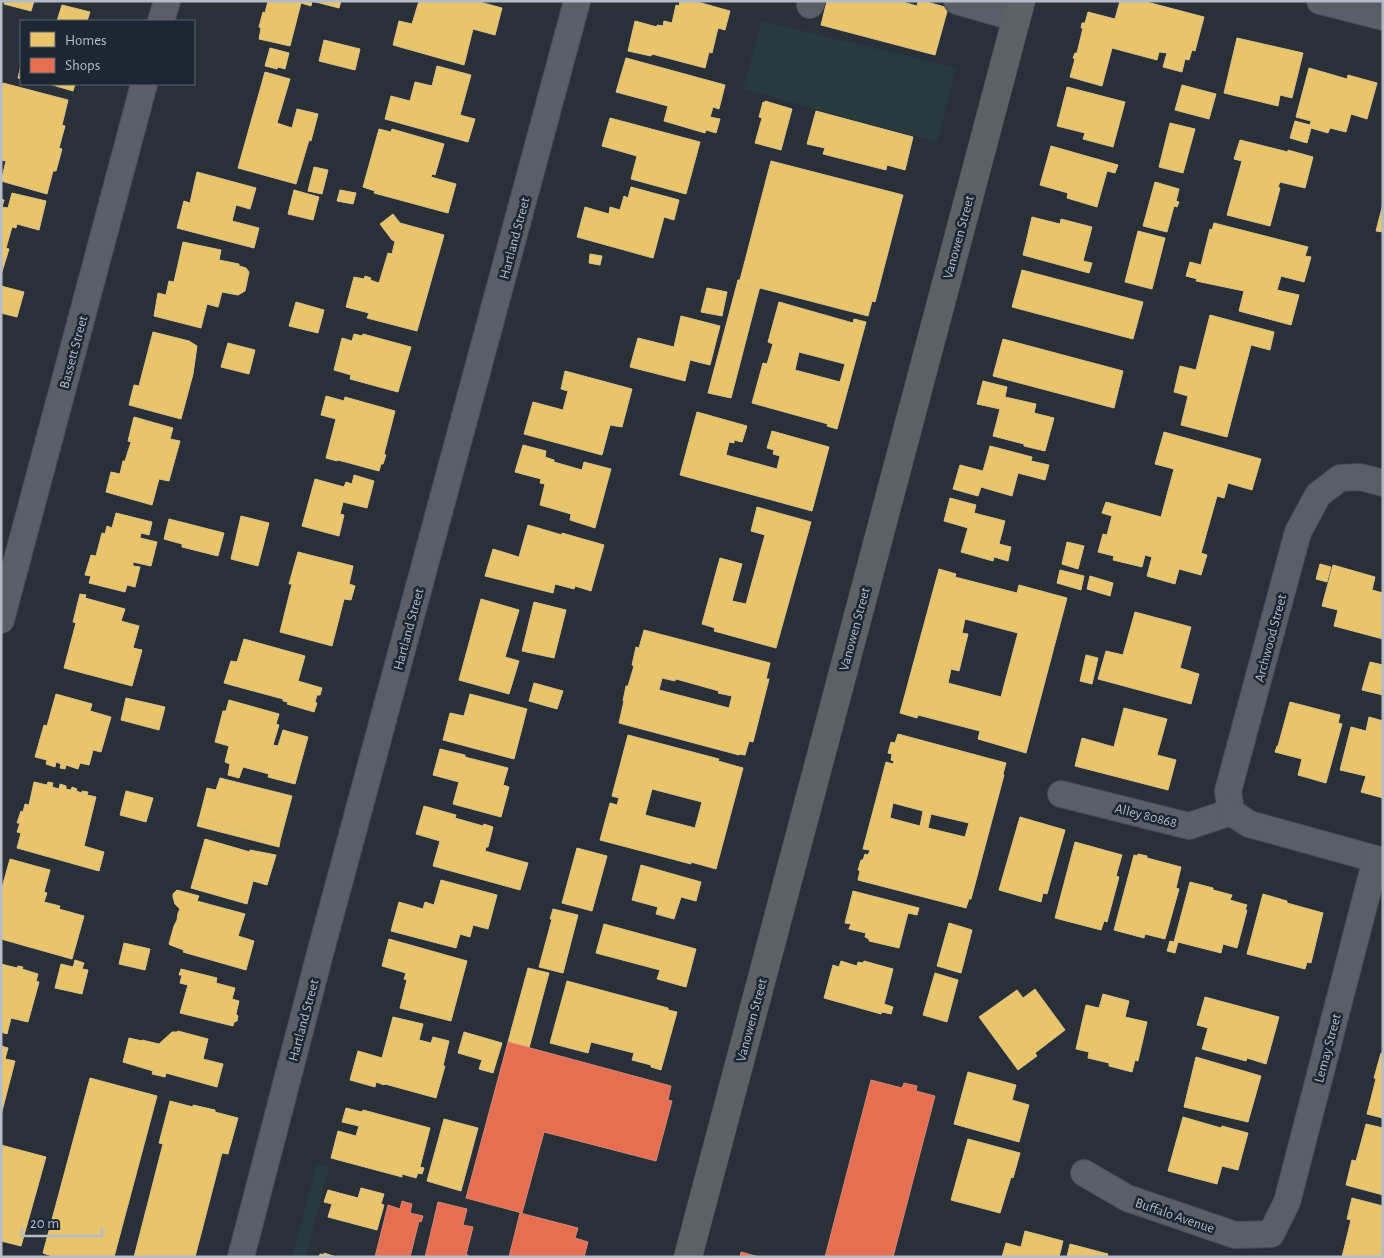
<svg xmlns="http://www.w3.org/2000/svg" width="1384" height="1258" viewBox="0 0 1384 1258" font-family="'Alegreya Sans',sans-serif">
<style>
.green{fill:#273a3e}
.homes{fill:#e9c46a;stroke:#d9c286;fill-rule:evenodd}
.shops{fill:#e76f51;stroke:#d88675}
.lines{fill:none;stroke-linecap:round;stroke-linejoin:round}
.minor-casing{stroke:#484c53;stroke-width:28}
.major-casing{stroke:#484c55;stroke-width:29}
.minor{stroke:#5a5e66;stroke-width:26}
.major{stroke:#5c6168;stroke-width:28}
.labels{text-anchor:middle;stroke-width:5;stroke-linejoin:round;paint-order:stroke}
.street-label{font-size:14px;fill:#b4bcc9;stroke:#1d2633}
</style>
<rect width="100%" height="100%" fill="#2a3038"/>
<g class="green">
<polygon points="762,21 956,68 937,142 743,89"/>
<polygon points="317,1164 329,1167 306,1257 292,1257"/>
</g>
<g class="homes">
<polygon points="5,1 34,1 31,11 4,4"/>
<polygon points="268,1 312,1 311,6 301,3 290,46 259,39 261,28 259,27 263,12 265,13"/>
<polygon points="312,1 341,1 339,8"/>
<polygon points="419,1 476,1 502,8 495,35 473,29 464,65 393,45 399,21 412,24"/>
<polygon points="680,1 694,1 730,11 725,30 718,28 712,53 709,52 705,68 652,54 651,56 628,51 635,21 657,27 657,25 663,26 664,21 672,23 676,5 679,6"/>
<polygon points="827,1 899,1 917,6 918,1 924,1 948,8 935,55 821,25"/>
<polygon points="1120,1 1143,1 1204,17 1195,51 1192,50 1189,60 1185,59 1182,72 1163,67 1167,53 1159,52 1157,60 1112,48 1102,86 1070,77 1075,59 1073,58 1075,53 1077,53 1083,28 1081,28 1082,23 1085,23 1088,12 1115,19"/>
<polygon points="62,5 90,12 87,21 57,21"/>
<polygon points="1237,38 1303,53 1292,98 1280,95 1278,106 1224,93"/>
<polygon points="324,40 360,49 355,70 319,61"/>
<polygon points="270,48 289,53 285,69 278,67 277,69 265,66"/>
<polygon points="626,58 725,85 719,109 713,107 710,117 720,119 716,133 706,130 705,133 664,121 668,106 616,92"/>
<polygon points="21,65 21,79 18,78"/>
<polygon points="437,66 471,75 460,115 475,119 468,142 385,119 391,96 410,101 415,82 432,86"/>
<polygon points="1309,68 1347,79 1348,75 1377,83 1367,119 1351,114 1346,132 1330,128 1328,133 1311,128 1307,143 1290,138 1295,121 1310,125 1311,121 1296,117"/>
<polygon points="265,72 290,79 277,123 292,128 297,109 318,114 311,141 309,140 296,184 238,168"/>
<polygon points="3,83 68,100 62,125 65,126 59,148 62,149 56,171 53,171 47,194 1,181 6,161 1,160 1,89"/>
<polygon points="49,84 75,84 73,91"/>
<polygon points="1182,85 1216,94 1209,119 1175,110"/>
<polygon points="1067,87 1125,102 1113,147 1083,139 1085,133 1057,126"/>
<polygon points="765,101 792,109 781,150 755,143 762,118 759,117 763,102 765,103"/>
<polygon points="816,111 913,137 905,170 887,165 886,170 823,154 825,148 807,144"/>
<polygon points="610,118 700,142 686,194 631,179 637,156 602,146"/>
<polygon points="1170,123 1195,129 1183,173 1159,167"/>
<polygon points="379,129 391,132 392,129 444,144 435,175 432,174 431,177 456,184 448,213 374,193 375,191 363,187"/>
<polygon points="1240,140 1288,152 1288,150 1313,157 1305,188 1280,182 1278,187 1280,188 1270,226 1227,215 1242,161 1234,159"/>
<polygon points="1051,146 1118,165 1115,173 1107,171 1097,207 1067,198 1068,193 1040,185"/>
<polygon points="771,161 903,195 875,302 872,301 868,316 760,288 759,290 737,284 738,280 740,280"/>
<polygon points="314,167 328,170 322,194 308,191"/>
<polygon points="197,172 256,188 250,209 236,205 232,221 259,228 254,248 177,228 184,201 190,203"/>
<polygon points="1155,182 1179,189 1176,201 1179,202 1177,207 1174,206 1167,232 1143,226"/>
<polygon points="631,187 679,200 674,220 664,217 653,258 577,237 585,207 609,214 610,207 620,210 624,196 628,198"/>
<polygon points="294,190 319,197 313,220 288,214"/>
<polygon points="340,190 356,193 353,204 337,201"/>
<polygon points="12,193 46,201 39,230 17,224 16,228 12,227 6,248 9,249 1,275 1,199 4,200 2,207 8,208"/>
<polygon points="1383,204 1383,232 1376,231"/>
<polygon points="393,214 400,223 444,235 417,331 367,318 369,313 346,307 354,277 364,279 365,276 371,278 370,280 379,283 388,253 392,254 395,241 392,240 380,224"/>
<polygon points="1032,217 1060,224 1061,219 1092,227 1083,261 1092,263 1089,273 1023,255"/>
<polygon points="1214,223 1308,247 1305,256 1311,257 1304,282 1281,276 1277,290 1299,295 1291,325 1239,311 1244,291 1196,281 1197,279 1186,276 1190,262 1201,265 1210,229 1212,230"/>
<polygon points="1138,231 1165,238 1152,289 1125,282"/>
<polygon points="183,242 221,250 219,260 239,264 239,266 246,268 249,272 245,291 238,295 222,292 218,307 207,304 201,328 154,316 158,293 166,295 169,281 174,282"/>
<polygon points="590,254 602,256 600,265 589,263"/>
<polygon points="1022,270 1143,302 1133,339 1012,307"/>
<polygon points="737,284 759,290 731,398 708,393"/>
<polygon points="1,286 24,292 17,317 1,313"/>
<polygon points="707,288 727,292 722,316 701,312"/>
<polygon points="296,302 324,310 318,333 289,326"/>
<path d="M779,302L853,323L854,319L866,322L837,429L827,426L828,424L752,403L763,363L767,364L773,344L768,342ZM799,352L845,364L840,382L795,370Z"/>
<polygon points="1210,315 1274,332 1270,350 1251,345 1227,437 1181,425 1188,396 1174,392 1180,366 1196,370"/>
<polygon points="681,316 720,326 710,365 690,360 685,381 630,367 638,338 674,347"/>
<polygon points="153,332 189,341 197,346 193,374 181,419 129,405 134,385 139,386"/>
<polygon points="354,334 362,336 363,334 411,347 398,392 350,379 351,375 334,370 342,338 352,341"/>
<polygon points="1003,339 1123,371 1114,408 993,376"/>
<polygon points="228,343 255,350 249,374 221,367"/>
<polygon points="565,371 632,389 622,427 610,425 602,455 524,434 533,402 563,410 568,391 561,389"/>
<polygon points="983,381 1007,387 1005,397 1036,404 1034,413 1054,418 1045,451 1024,446 1024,444 993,436 1000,409 977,404"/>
<polygon points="326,396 344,401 345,397 395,411 384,454 386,455 383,464 381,464 379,471 338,460 337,461 326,458 336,419 321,415"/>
<polygon points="697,412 747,426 742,442 734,440 734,443 729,442 726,455 777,469 780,456 773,454 774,450 767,448 772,431 829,447 812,511 680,475"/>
<polygon points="134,417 173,428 170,439 180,441 169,481 159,479 152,505 106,492 111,472 120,474 123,461 125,461 131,442 128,441"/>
<polygon points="1164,432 1261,459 1252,490 1228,483 1224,498 1217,496 1201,553 1207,555 1201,575 1179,569 1175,584 1147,576 1152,557 1145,555 1142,567 1113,560 1114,556 1098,552 1103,534 1107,535 1112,516 1102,513 1106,502 1161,517 1174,469 1155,464"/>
<polygon points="523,445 546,451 545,457 554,460 554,462 582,470 584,462 611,469 595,528 570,520 571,514 540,505 545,484 540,483 541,479 515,472"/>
<polygon points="990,446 1032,457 1031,461 1049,465 1045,480 1018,473 1012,496 981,487 978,496 953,489 960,465 983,471"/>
<polygon points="354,475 374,481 367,508 343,502 340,514 344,515 339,536 302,526 315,479 344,487 346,482 352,484"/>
<polygon points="950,498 976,505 974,513 1005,521 999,544 1011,547 1008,561 994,557 993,561 961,552 968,528 944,521"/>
<polygon points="757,507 811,522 776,648 714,631 715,628 702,624 720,558 742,564 732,601 746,604 765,535 751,531"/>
<polygon points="116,513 152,522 149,535 141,533 140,538 157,542 151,566 133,562 133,566 140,567 135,587 127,585 125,592 89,583 91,576 85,575 91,555 96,556 102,533 105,534 107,526 112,528"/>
<polygon points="241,516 269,523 258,566 231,559"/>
<polygon points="169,519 224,533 218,556 182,547 182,544 164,539"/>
<polygon points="528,525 562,535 562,533 604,545 591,591 575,586 574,589 555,584 553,593 485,576 493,549 519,557"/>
<polygon points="1067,542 1084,546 1078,569 1062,564"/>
<polygon points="298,552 353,566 349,584 355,586 351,600 344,599 332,646 280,632 292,584 289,584"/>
<polygon points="1320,564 1331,567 1327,582 1316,579"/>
<polygon points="1333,565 1375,577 1372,590 1383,593 1383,639 1334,626 1338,610 1322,606"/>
<path d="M939,569L956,574L955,577L1017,593L1019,585L1067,598L1026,753L978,739L980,731L918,715L917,718L900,713ZM965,619L1018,633L1001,697L948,683L951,669L959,671L968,634L962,633Z"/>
<polygon points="1060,570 1084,576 1081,590 1057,583"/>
<polygon points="1090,576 1113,583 1110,596 1087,589"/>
<polygon points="80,594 86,595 85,598 125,609 121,621 139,626 133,648 142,650 132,686 64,668 76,623 73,622"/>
<polygon points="481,599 519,610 505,657 519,661 509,694 459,680"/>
<polygon points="534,602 566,610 554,658 522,651"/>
<polygon points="1135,612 1191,627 1180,668 1199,674 1191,704 1098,679 1106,651 1123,655"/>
<path d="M644,630L770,663L766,679H769L753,742L749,741L745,755L739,754V755L619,723L624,701H623L626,686H628L634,666L632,665L636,647L639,648ZM662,678L675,681L676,679L719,691L718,693L732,696L729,708L659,690Z"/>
<polygon points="244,639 305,656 298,681 322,688 320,695 317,695 315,702 317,703 314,712 287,704 288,702 283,701 283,699 224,683 231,661 237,662"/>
<polygon points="1086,655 1098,658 1092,684 1080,681"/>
<polygon points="1370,662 1383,665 1383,695 1362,690"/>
<polygon points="534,683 563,691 557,709 529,701"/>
<polygon points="56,694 92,704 90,711 111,717 101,752 93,750 89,765 80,763 78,769 66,765 65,769 60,768 61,764 56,762 55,767 46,764 47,760 35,757 44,725 47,726"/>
<polygon points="470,694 527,709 514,759 443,740 450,713 464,716"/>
<polygon points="126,698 165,707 159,730 121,720"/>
<polygon points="229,700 279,714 276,724 279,725 273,745 278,746 283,730 308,737 295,784 268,777 269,774 243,767 239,778 228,775 230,764 225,762 229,746 215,742 223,711 226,711"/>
<polygon points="1290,702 1340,715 1338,723 1342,724 1326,783 1298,775 1302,759 1275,752 1277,746 1278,746"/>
<polygon points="1124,708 1167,719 1157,755 1176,760 1168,790 1075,766 1082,738 1114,747"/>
<polygon points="1369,717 1383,721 1383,798 1361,792 1366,776 1340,770 1351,727 1366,731"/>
<path d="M898,734L1006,763L1003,774L1004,775L971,899H969L966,908L858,880L860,871L858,870L861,860H863L865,854L868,855L870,850L863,849L886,762L893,764L894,761L891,760L892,754L888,753L891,742L895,743ZM893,803L923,811L920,826L890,818ZM931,814L969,823L965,837L928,828Z"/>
<path d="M628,735L719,759L718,761L743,768L716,869L691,862V864L600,840L610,803L617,805L619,798L612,796ZM652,789L702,802L695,828L645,815Z"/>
<polygon points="440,749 465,755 465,757 508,768 503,785 509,787 501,817 453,804 459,782 433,775"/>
<polygon points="220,778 292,796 280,841 199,819 207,788 216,790"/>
<polygon points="34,782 47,785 48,782 53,783 52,787 59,789 60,784 66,786 66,789 71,790 72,787 77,789 76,791 82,793 82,791 88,792 87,795 96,797 84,846 104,852 99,871 17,848 21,833 17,832 20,823 17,823 21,811 23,812 25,804 29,805"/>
<polygon points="126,791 153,798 146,822 120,815"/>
<polygon points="424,806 456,815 455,818 483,826 484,824 493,827 488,847 486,847 485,851 528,863 520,890 433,866 440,841 416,834"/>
<polygon points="1020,817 1065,830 1047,894 1043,893 1041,902 999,890"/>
<polygon points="199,819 280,841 279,847 197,826"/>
<polygon points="205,839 250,852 250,850 276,855 267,885 253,881 247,904 191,888"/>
<polygon points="1075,842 1122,855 1116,876 1119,877 1107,922 1104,921 1101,930 1055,918"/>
<polygon points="577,848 607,856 592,911 562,903"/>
<polygon points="1138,854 1147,856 1147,858 1181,867 1176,888 1179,889 1165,939 1145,934 1144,938 1114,930 1134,855 1137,856"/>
<polygon points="10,859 50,870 44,892 47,893 44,902 60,906 59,909 84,916 72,959 1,939 1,891"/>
<polygon points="641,865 701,882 696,901 681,897 674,919 656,914 658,907 632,900"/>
<polygon points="441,880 497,895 488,929 473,925 470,937 460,934 456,948 391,931 399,902 423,909 425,902 434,905"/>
<polygon points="1190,882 1213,888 1213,890 1232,895 1230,900 1247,905 1245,910 1247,910 1237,948 1223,944 1221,953 1178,942 1175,953 1167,951 1170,941 1174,942"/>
<polygon points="177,890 199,896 197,901 245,914 238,936 254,941 246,970 183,952 184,950 170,945 169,944 174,926 177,920 178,913 180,909 175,904 173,897 173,894"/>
<polygon points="853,891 919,908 917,915 908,913 899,948 869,941 869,939 865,937 866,933 849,929 851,924 845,923"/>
<polygon points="1263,894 1287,901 1287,903 1323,913 1311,963 1307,962 1305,969 1247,954"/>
<polygon points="553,909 578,915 563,973 539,967 552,919 550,919"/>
<polygon points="949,923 972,930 961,973 937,966"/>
<polygon points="604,924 696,949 686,987 657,979 660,970 596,953"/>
<polygon points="389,939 467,961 451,1021 400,1008 407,980 404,979 406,973 382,966"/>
<polygon points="124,943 150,949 145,970 119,964"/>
<polygon points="75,960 84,963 83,966 74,964"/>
<polygon points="841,961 857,966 858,962 863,963 864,961 893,969 884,1004 893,1007 891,1014 882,1012 881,1014 824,998 833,965 839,967"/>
<polygon points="1,964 17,968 18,966 23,967 22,969 38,974 36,981 39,982 28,1022 11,1018 7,1034 1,1032"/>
<polygon points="61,964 73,967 74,964 83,966 82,969 88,970 82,994 55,988"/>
<polygon points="528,968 549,973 529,1048 508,1042"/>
<polygon points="181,969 217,978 216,983 235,988 232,999 239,1001 236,1014 238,1016 237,1021 234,1022 233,1026 180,1013 188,985 180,983 182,975 179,975"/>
<polygon points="935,973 958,980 947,1022 923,1015"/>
<polygon points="567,981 668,1008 668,1010 677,1012 661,1070 651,1067 651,1065 632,1060 634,1053 591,1042 588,1053 550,1043"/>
<polygon points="1035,989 1065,1030 1035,1053 1037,1056 1018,1070 979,1017 1017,990 1023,998"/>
<polygon points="1103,994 1129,1001 1125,1017 1147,1022 1138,1061 1135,1060 1132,1072 1109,1066 1109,1063 1088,1058 1089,1052 1076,1049 1086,1005 1099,1008"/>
<polygon points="1205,997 1279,1017 1266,1064 1247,1058 1246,1061 1202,1049 1208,1028 1197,1025"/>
<polygon points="393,1017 423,1024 419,1040 431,1043 433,1037 449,1041 443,1066 445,1066 436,1098 385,1084 384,1085 376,1082 375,1087 350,1080 358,1051 382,1058"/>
<polygon points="178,1031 208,1039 203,1059 223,1064 217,1087 166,1073 165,1077 152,1074 153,1071 123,1062 129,1038 142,1041 142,1040 159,1044 172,1032 177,1032"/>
<polygon points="464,1032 502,1043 493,1073 479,1069 482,1060 458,1053"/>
<polygon points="1,1046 8,1048 5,1059 15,1061 1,1115"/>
<polygon points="1381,1053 1383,1054 1383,1118 1367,1114 1376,1079 1374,1078"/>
<polygon points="1196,1057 1261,1076 1248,1122 1184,1107"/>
<polygon points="968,1072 1016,1085 1012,1100 1029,1105 1019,1142 954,1124"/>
<polygon points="90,1078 157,1096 114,1257 55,1257 43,1253"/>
<polygon points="170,1101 193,1107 193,1105 215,1110 215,1112 238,1118 228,1154 222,1153 195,1257 134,1257 163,1144 159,1143"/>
<polygon points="346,1108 362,1112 363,1110 430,1128 420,1167 424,1168 422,1174 418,1173 416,1178 402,1174 402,1177 331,1158 338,1131 356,1136 359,1126 342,1122"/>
<polygon points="1183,1117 1221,1128 1222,1126 1248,1133 1238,1170 1222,1166 1217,1184 1168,1171"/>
<polygon points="444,1119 478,1128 461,1191 427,1181"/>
<polygon points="1366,1124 1383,1128 1383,1195 1346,1185 1352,1160 1356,1161"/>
<polygon points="968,1139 1020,1153 1013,1178 1011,1177 1000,1213 951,1200"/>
<polygon points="1,1145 46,1157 21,1246 1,1241"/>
<polygon points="361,1188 384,1194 381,1204 384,1205 377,1230 328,1217 332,1204 324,1202 328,1190 358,1198"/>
<polygon points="1352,1198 1383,1206 1383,1257 1342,1257 1351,1220 1347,1219"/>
<polygon points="1025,1231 1063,1241 1059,1257 1002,1257 1006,1243 1021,1247"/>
<polygon points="1070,1244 1108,1254 1107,1257 1067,1257"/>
<polygon points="324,1253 336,1257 319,1257 320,1254 324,1255"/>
</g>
<g class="shops">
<polygon points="508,1042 671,1086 668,1100 672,1101 656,1161 544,1132 522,1213 466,1198"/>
<polygon points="871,1080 902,1088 904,1083 917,1086 916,1091 935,1096 893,1257 825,1257"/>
<polygon points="402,1201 412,1204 410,1213 423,1216 421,1222 419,1221 410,1257 375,1257 388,1205 400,1209"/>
<polygon points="438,1202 467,1209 463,1225 473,1227 466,1255 468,1255 468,1257 425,1257"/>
<polygon points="520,1213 578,1228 575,1238 588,1242 584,1257 509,1257"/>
<polygon points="741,1252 759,1257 740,1257"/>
</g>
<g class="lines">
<defs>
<g id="minor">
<polyline points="957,1 1016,18"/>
<polyline points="1320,1 1383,17"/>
<polyline points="810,5 812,1"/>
<polyline points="161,21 167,1"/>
<polyline points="1,620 144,84"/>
<polyline points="1061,794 1189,826 1231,812"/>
<polyline points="1231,812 1228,791 1298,532 1318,495 1340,478 1360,477 1383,483"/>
<polyline points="1231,812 1249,824 1383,861"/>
<polyline points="1084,1173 1127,1198 1235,1235 1271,1234 1287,1202 1376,859"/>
<polyline points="241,1257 321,950 577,1"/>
</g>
<polyline id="major" points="688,1257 1021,1"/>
</defs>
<use href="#minor" class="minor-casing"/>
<use href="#major" class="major-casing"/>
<use href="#minor" class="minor"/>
<use href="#major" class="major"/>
</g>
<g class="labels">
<g class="street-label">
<text transform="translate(958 237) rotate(-75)" y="5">Vanowen Street</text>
<text transform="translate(514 238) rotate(-75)" y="5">Hartland Street</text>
<text transform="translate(73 352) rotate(-75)" y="5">Bassett Street</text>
<text transform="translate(408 629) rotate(-75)" y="5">Hartland Street</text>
<text transform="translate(854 629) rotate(-75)" y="5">Vanowen Street</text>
<text transform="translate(1270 638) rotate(-75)" y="5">Archwood Street</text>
<text transform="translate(1146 815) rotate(14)" y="5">Alley 80868</text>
<text transform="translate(303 1020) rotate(-75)" y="5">Hartland Street</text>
<text transform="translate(751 1020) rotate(-75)" y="5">Vanowen Street</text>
<text transform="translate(1327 1048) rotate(-75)" y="5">Lemay Street</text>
<text transform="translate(1175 1215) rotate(19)" y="5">Buffalo Avenue</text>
</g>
</g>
<rect width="1384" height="1258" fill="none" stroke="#b4bcc9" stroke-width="5"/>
<rect x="20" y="20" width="175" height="65" fill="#1d2633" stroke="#59626f"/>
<rect x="30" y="32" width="25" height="15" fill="#e9c46a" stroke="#59626f"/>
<text x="65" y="45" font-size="15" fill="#b4bcc9">Homes</text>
<rect x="30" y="58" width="25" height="15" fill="#e76f51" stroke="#59626f"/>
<text x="65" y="70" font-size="15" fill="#b4bcc9">Shops</text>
<path d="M22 1228v8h80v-8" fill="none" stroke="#b4bcc9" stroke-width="2.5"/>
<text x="30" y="1228" font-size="15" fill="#b4bcc9" stroke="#1d2633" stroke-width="4" paint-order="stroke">20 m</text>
</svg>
